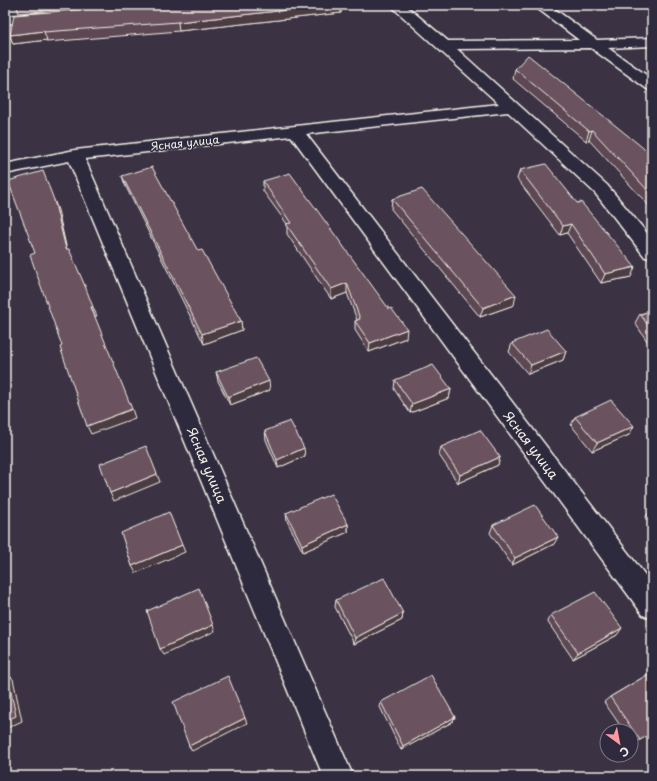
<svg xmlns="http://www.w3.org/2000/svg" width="657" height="781" viewBox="0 0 657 781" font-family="'Playpen Sans',sans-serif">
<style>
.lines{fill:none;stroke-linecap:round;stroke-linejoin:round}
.minor-casing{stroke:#f4f1e8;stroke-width:3}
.minor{fill:#2f2a3d;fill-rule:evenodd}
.wall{fill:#5c4752;stroke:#f4f1e8}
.shaded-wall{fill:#4b3a42;stroke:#f4f1e8}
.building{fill:#6b535f;stroke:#f4f1e8}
.labels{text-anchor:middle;stroke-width:3;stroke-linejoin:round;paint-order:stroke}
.far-street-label{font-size:11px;fill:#f4f1e8;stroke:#2f2a3d}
.street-label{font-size:13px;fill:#f4f1e8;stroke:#2f2a3d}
</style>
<rect width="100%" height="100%" fill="#3b3244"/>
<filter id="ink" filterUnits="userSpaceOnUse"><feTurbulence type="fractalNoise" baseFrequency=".025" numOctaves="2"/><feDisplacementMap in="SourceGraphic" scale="8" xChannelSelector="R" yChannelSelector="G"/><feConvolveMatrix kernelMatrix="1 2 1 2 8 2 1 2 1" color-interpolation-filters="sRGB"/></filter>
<g filter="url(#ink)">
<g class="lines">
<defs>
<g id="minor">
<polygon points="390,5 405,5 448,41 579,40 533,5 549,5 597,40 652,38 652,46 608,48 652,79 652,91 647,89 591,48 457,49 607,185 652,239 652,258 645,257 595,193 508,112 306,134 652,584 652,619 643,615 291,136 85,159 353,776 323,776 69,161 5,174 5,164 75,150 499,104"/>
<polygon points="44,13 49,14 51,17 49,20 5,24 5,16"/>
</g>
</defs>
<use href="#minor" class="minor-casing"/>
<use href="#minor" class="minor"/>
</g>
<g class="wall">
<polygon points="16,5 114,5 19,13"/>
<polygon points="134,5 341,5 341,13 179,31 47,42 47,40 13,44 10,35"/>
<polygon points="515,69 652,157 652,209 589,140 586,141 513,79"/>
<polygon points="520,170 631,277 601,283 567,233 560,235 517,179"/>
<polygon points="122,176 198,251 241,321 242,330 204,344 125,185"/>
<polygon points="263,181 406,338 369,352 355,330 355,321 357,320 347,293 331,299 287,234 287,224 263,191"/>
<polygon points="392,199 514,305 480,317 391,209"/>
<polygon points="652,311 652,343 649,344 635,323 640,314"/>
<polygon points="512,343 566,351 563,360 528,374 509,352"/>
<polygon points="216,372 270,390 230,405 218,381"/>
<polygon points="395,380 451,389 449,398 410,413 394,389"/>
<polygon points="575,417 629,435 592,451 571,425"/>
<polygon points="265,431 305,456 278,468 266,440"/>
<polygon points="441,447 500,457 498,465 458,483 439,455"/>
<polygon points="651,510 652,510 652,526 645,518"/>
<polygon points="286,513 348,524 348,532 303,552 287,521"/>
<polygon points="493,525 554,544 512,565 490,533"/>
<polygon points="336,600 403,613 402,620 354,644 335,607"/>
<polygon points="551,615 617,635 573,659 547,621"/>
<polygon points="652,672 652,733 633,744 631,741 631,731 624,731 604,702 610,697"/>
<polygon points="381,702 455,717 452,722 401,750 380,707"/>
</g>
<g class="shaded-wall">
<polygon points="333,5 341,5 341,13 179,31 178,22"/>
<polygon points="44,31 44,32 47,40 13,44 10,35"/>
<polygon points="592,130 589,140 586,141 589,131"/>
<polygon points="54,200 58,210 69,259 66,249"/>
<polygon points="571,224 567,233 560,235 563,226"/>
<polygon points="635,267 631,277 601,283 605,274"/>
<polygon points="347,283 347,293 331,299 331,289"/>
<polygon points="516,295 514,305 480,317 483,308"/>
<polygon points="91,307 93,307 97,316 95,316"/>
<polygon points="241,321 242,330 204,344 202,334"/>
<polygon points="407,329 406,338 369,352 370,343"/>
<polygon points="652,339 652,343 649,344"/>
<polygon points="566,351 563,360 528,374 531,365"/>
<polygon points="269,381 270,390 230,405 228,397"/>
<polygon points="451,389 449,398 410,413 412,404"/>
<polygon points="132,409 135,418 91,434 87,426"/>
<polygon points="634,426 629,435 592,451 597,443"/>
<polygon points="304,448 305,456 278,468 277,460"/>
<polygon points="500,457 498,465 458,483 460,475"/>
<polygon points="157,474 160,482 114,501 110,493"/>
<polygon points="348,524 348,532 303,552 302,545"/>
<polygon points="558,537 554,544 512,565 515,558"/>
<polygon points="182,545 185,552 136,573 132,566"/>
<polygon points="403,613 402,620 354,644 355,638"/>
<polygon points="213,625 215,631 164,655 160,649"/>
<polygon points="622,628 617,635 573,659 578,653"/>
<polygon points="7,673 13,679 22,721 5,729"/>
<polygon points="455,717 452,722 401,750 403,746"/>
<polygon points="245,718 247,723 192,751 189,746"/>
</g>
<g class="building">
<polygon points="134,5 333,5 178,22 44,32 44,31 10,35 14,15"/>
<polygon points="528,55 642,147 652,157 652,195 592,130 589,131 515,69"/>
<polygon points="546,164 577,203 581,202 635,267 605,274 571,224 563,226 520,170"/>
<polygon points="152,167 198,251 202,250 241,321 202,334 122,176"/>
<polygon points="43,171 54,200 66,249 69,249 85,286 93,307 91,307 132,409 87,426 60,347 62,346 30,255 35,253 8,181"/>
<polygon points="290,173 389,309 391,308 407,329 370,343 355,321 360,319 347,283 331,289 286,224 291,223 263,181"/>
<polygon points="422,189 516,295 483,308 392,199"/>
<polygon points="652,311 652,331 640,314"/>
<polygon points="547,329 566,351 531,365 512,343"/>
<polygon points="256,358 269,381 228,397 216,372"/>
<polygon points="433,365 451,389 412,404 395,380"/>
<polygon points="611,400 634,426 597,443 575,417"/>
<polygon points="290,421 304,448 277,460 265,431"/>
<polygon points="480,430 500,457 460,475 441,447"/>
<polygon points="146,446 157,474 110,493 100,464"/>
<polygon points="331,494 348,524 302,545 286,513"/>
<polygon points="535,505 558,537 515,558 493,525"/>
<polygon points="169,512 182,545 132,566 121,533"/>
<polygon points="384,578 403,613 355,638 336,600"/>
<polygon points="199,588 213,625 160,649 147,611"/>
<polygon points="595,592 622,628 578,653 551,615"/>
<polygon points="652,672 652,733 640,740 610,697"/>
<polygon points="7,673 16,716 5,721 5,674"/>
<polygon points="431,675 455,717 403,746 381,702"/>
<polygon points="228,676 245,718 189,746 173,702"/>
</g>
</g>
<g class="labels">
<g class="far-street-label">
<text transform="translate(185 143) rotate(-6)" y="4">Ясная улица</text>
</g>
<g class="street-label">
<text transform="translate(531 445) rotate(53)" y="5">Ясная улица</text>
<text transform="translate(207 465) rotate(67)" y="5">Ясная улица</text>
</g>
</g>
<rect width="657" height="781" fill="none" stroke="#2f2a3d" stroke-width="20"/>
<rect x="10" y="10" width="637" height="761" fill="none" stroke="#f4f1e8" stroke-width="1.5" filter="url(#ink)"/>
<g transform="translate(619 743) rotate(148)"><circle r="19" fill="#2f2a3d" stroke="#7e7a81"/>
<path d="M0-3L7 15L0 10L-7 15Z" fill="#ff9aa2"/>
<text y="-6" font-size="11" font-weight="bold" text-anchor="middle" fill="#f4f1e8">С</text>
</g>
</svg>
